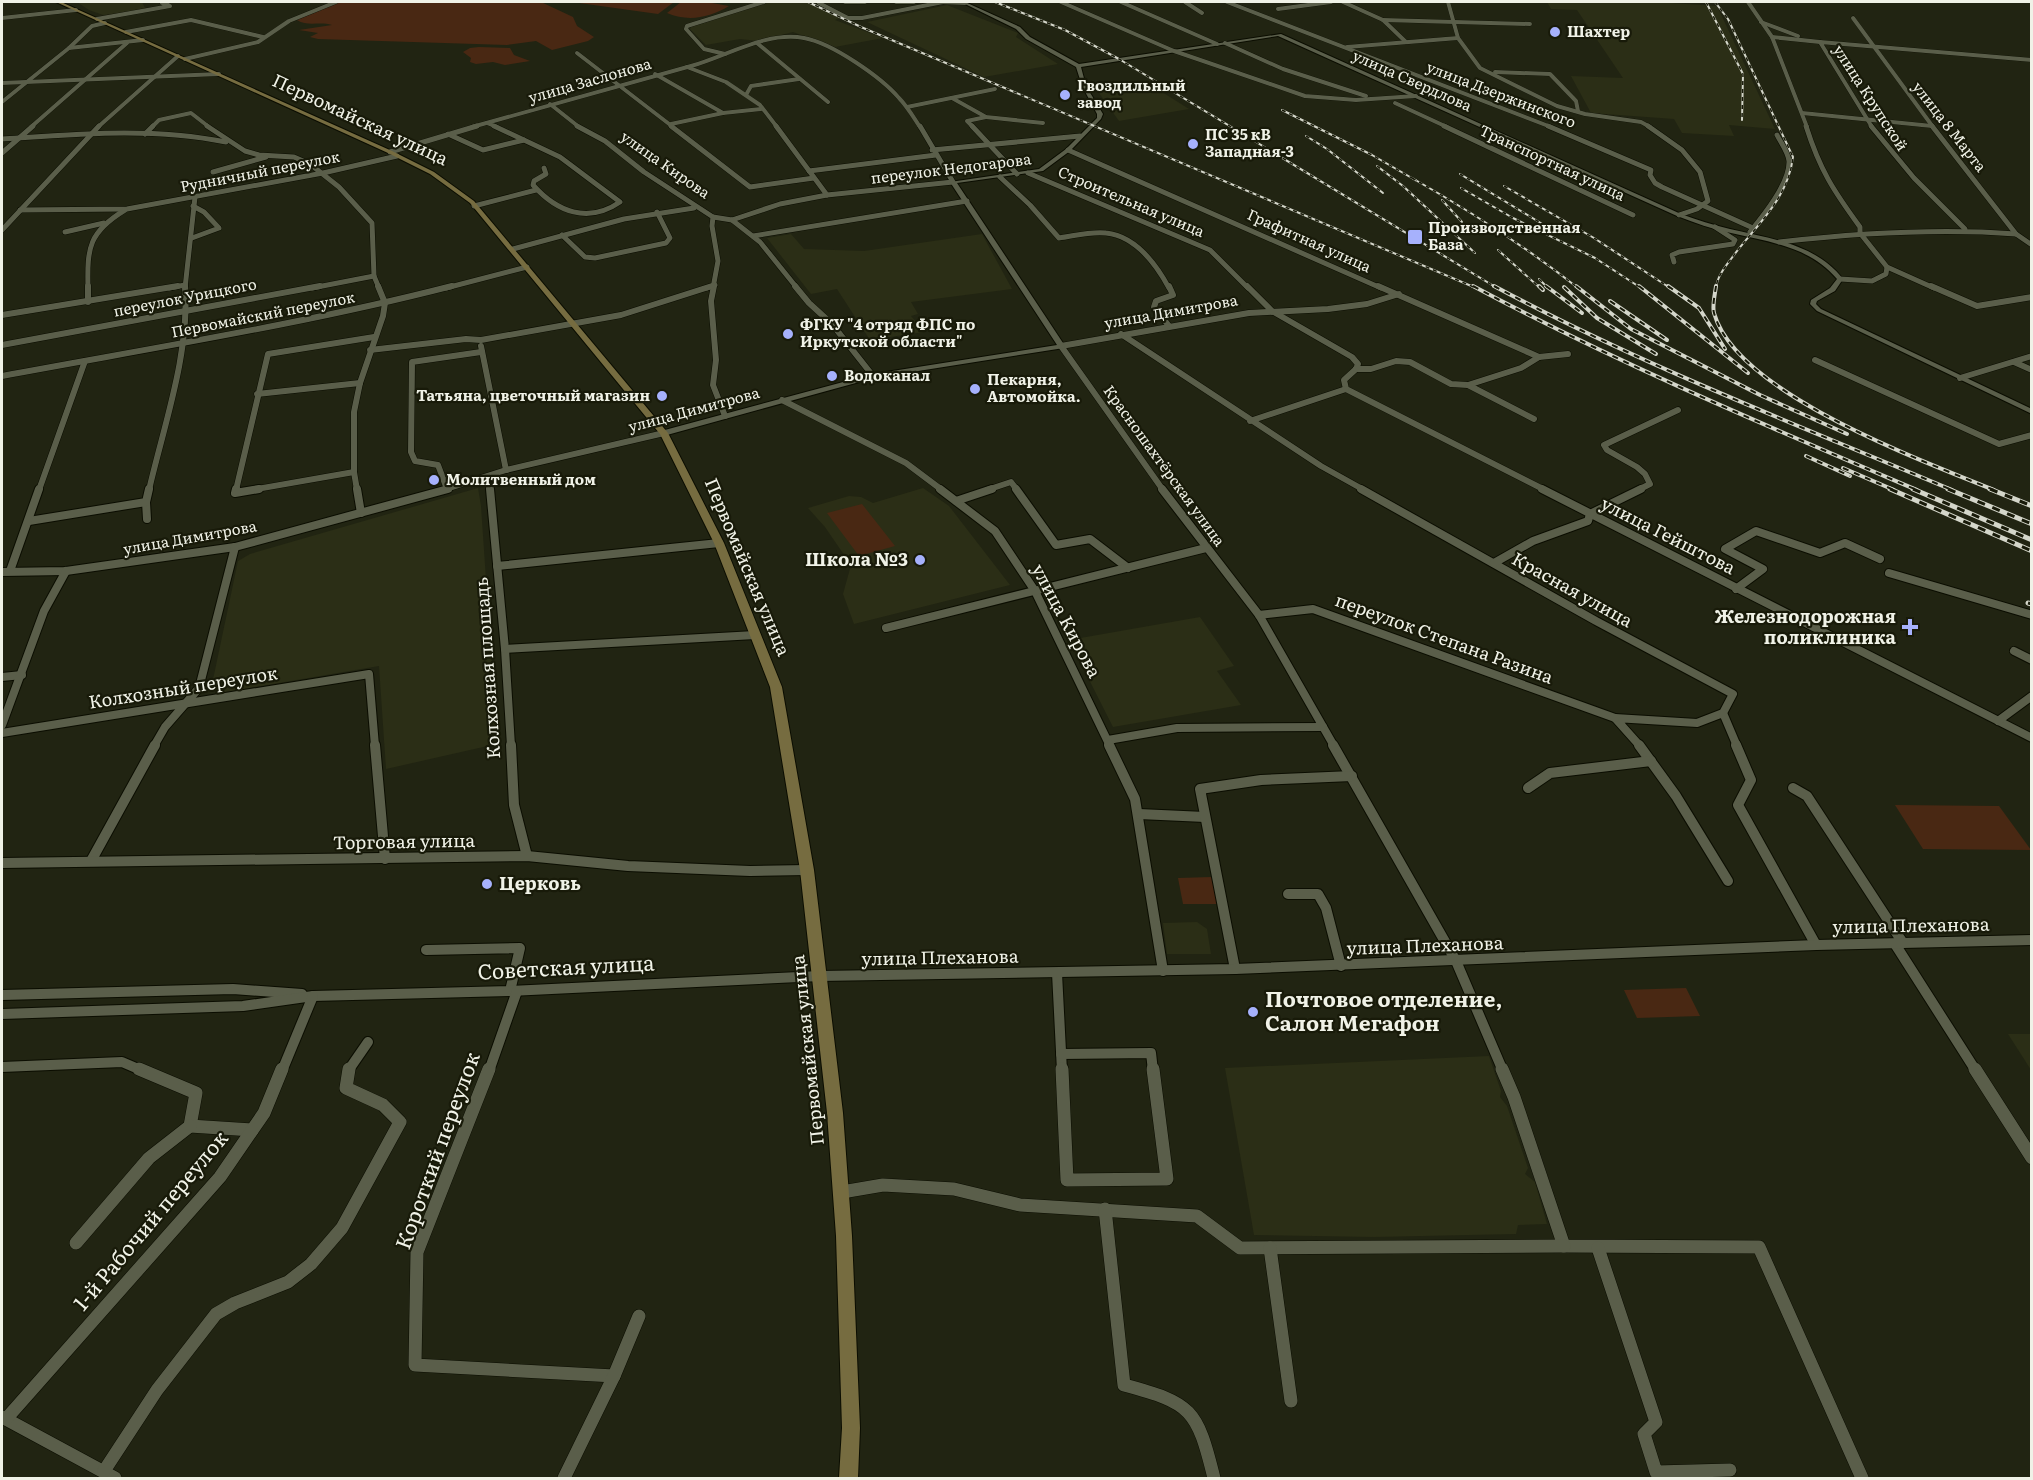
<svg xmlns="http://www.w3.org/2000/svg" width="2033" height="1480" viewBox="0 0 2033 1480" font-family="Literata,serif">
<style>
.built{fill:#2b2e16}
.green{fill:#492813}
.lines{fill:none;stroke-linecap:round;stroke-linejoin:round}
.minor-far5-casing{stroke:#0b0d01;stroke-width:4.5}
.minor-far4-casing{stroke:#0b0d01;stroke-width:6}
.minor-far3-casing{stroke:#0b0d01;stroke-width:7}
.minor-far2-casing{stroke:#0b0d01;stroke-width:10}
.minor-far1-casing{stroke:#0b0d01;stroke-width:12}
.minor-casing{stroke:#0b0d01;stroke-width:14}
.tertiary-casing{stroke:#0b0d01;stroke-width:2}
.secondary-casing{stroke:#0b0d01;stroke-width:2}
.minor-far5{stroke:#5a5e4a;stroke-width:4}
.minor-far4{stroke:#5a5e4a;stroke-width:5}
.minor-far3{stroke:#5a5e4a;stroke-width:6}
.minor-far2{stroke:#5a5e4a;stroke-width:8}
.minor-far1{stroke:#5a5e4a;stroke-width:10}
.minor{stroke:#5a5e4a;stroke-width:13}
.tertiary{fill:#5a5e4a;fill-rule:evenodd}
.secondary{fill:#766c40;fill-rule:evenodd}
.rail-far2-casing{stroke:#d4d6ca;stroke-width:2}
.rail-far1-casing{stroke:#d4d6ca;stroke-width:4}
.rail-casing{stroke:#d4d6ca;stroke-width:5}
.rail-far2{stroke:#181a09;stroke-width:1.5;stroke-dasharray:4;stroke-linecap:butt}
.rail-far1{stroke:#181a09;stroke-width:2;stroke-dasharray:6;stroke-linecap:butt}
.rail{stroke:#181a09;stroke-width:3;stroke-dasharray:8;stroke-linecap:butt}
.poi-dot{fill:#a6b1fc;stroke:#181a09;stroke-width:2}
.labels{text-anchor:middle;stroke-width:4.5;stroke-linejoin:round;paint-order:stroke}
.far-poi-label{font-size:15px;font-weight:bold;fill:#f0f2e7;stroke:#181a09;text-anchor:start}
.far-street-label{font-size:15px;fill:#f0f2e7;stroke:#181a09}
.street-label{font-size:18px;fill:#f0f2e7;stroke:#181a09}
.poi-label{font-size:18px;font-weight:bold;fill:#f0f2e7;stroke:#181a09;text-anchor:end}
.near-street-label{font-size:21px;fill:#f0f2e7;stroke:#181a09}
.near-poi-label{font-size:21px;font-weight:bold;fill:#f0f2e7;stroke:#181a09;text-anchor:start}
</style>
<rect width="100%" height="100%" fill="#212412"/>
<g class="built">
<polygon points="77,2 142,2 146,10 103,15 89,10"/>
<polygon points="768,2 803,2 812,4 839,18 835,20 883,38 835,47 793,32 758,41 740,39 706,45 690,29 691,27"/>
<polygon points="1547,2 1655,2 1717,6 1775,129 1729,125 1734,136 1682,133 1674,119 1591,113 1571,76 1623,78 1577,10 1551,9"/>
<polygon points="947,5 1018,33 1016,37 1058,64 984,77 867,22"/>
<polygon points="1146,82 1189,109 1119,121 1094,86"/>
<polygon points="791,234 804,249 864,251 982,234 1012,289 911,302 918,314 911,316 924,332 870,340 837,289 811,294 767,238"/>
<polygon points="478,488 481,506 491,653 501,743 386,769 379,666 220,693 211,689 238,561 250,554"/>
<polygon points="923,488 949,506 1010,585 854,624 843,594 851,565 825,527 808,508 849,496 861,497 873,503"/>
<polygon points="1200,617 1234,666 1217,671 1241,705 1113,727 1069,640"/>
<polygon points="1197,922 1207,929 1211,954 1167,954 1163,923"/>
<polygon points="2008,1034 2031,1034 2031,1070"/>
<polygon points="1489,1056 1501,1091 1500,1097 1507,1106 1528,1168 1525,1174 1535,1182 1547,1224 1518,1225 1516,1234 1374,1237 1254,1235 1225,1068"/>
</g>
<g class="green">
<path d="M340,2H541L573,17L577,26L594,37L588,41L552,50L536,41L507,45L318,39L310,37L318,33L299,30L332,25C320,21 308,27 297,20Z"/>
<polygon points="572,2 674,2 658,14"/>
<path d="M681,2H706L729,6C709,18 688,22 667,13Z"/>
<polygon points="479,47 510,48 514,55 530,61 505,65 493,62 476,64 470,62 471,58 463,52 470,48"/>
<polygon points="862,504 895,546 859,556 827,513"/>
<polygon points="1895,805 1999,806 2031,850 1923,849"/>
<polygon points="1212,877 1217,904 1183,904 1178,878"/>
<polygon points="1686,988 1700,1016 1637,1018 1624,990"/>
</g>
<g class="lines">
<defs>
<g id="minor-far5">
<polyline points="845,2 865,2"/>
<polyline points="896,2 914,2"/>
<polyline points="940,2 965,3"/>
<polyline points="1061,2 1174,51 1305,96 1356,100 1416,96"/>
<polyline points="1121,2 1217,44"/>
<polyline points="1185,2 1202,13"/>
<polyline points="1227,2 1551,127"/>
<polyline points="1343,2 1383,20 1406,42"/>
<polyline points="1748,2 1772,37 1807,127"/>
<polyline points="819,3 848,18 862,18 943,2"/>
<polyline points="1278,9 1331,2"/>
<polyline points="2,18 76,10"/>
<polyline points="1853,18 1933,127"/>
<polyline points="97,19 170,6 162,3 168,2"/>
<polyline points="1383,20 1530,24"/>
<polyline points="1761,22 1798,36"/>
<polyline points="126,32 191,20 263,37"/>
<polyline points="1772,37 1820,42"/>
<polyline points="1458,38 1480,68 1557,106 1585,114 1641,122 1650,127"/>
<polyline points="757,43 828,102"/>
<polyline points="1225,43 1283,69 1366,96"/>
<polyline points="1347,47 1458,38 1448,2"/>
<polyline points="69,48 143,40"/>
<polyline points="577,53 673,127"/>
<polyline points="725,54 704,49 686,29 687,26 764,2"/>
<polyline points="185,59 258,42 289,21 336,2"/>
<polyline points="687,67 726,82 760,105 777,127"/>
<polyline points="1495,72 1550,74 1576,101 1578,111"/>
<polyline points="655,74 723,113"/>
<polyline points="2,83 219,74"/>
<polyline points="746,95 751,86 799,79"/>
<polyline points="952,98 986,117 1043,123"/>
<polyline points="2,102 69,48 92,26 105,23"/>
<polyline points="1395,103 1447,127"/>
<polyline points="550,104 579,127"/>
<polyline points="907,107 995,89"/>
<polyline points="1802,113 1932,126"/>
<polyline points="487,123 497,127"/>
<polyline points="671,124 723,113 761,109"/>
<polyline points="31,127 127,43"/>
<polyline points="98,127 178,56"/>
<polyline points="152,127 159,120 191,113 209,127"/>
<path d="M472,127C545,106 618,86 691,66C727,56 766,31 804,38C832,43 881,77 899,98C907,106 914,118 920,127"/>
<polyline points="973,127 967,121 986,117"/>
<polyline points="1872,127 1820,42 2032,60"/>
</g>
<g id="minor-far4">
<polyline points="207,126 245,151 259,155 294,157 310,164 339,187 372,223 374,276 379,288"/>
<path d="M494,126L560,157L620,202C588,224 557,212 533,185L534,181L546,174L544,168"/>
<polyline points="577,126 605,141 644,172 713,217 712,226 718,261 713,288"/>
<polyline points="671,126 750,187 814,178"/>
<polyline points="776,126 827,195"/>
<polyline points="972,126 1017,174"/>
<polyline points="1444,126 1633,215"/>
<polyline points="1548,126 1651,170 1650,175 1655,183 1662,187 1753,228"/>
<polyline points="1648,126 1682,150 1700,172 1708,201 1697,209 1679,215"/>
<path d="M1806,126C1820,170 1833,190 1860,227V233L1887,267L1886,274L1872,281L1840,279"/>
<polyline points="1871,126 1914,178 1965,229"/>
<polyline points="1932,126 2016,234 2032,245"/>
<polyline points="145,134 153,126"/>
<polyline points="448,134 483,150 524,140"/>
<path d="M2,139C77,134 152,127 226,142"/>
<polyline points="932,150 1080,136"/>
<polyline points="1068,150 1381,288"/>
<polyline points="390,152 477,126"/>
<polyline points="2,153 33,126"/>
<polyline points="809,171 936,155"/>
<polyline points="213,172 266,157"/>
<polyline points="1028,173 1210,250 1248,288"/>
<path d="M1000,177L1030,205L1059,238C1074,236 1091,231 1106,233C1135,236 1156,264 1169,288"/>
<polyline points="474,206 536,190"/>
<polyline points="20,210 127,209 323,173 397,156"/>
<polyline points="713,217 732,220 780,204 827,195 953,182 920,126"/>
<polyline points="732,220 760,242 797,288"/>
<polyline points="2,230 99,126"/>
<polyline points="65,232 104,223"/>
<path d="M1750,232C1763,216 1790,183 1789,161C1788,152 1781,143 1777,135"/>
<polyline points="562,235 585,257 595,258 666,243 670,238 657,212"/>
<polyline points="753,236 967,201"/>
<polyline points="192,238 219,228 204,212 193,206"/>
<path d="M1779,242C1858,233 1936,228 2016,234"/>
<polyline points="513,249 624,219 694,208"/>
<polyline points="1674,262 1672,255 1679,252 1733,244 1735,240 1715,227"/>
<polyline points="1887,267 1934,288"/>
<path d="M88,288C87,247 89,232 125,210"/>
<polyline points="169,288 185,285"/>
<polyline points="185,288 195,197"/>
<polyline points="312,288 374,276"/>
<polyline points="446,288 527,267"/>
<polyline points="707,288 715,285"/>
</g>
<g id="minor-far3">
<polyline points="88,286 88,302"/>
<polyline points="714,286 711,301 716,360 713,385 725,416"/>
<polyline points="795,286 809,303 832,324 873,376"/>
<polyline points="1169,286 1173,295 1156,301 1154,307 1169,326"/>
<polyline points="1247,286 1272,311 1352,357 1358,364 1356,369"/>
<polyline points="1378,286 1539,357"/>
<polyline points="1931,286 1977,306 2032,297"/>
<polyline points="2,315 178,286"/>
<polyline points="1121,334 1321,466 1364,490"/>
<polyline points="2,345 320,286"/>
<polyline points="481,346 506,470"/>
<polyline points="370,350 466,339 481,340 621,315 712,286"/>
<polyline points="1815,360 1999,444 2032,435"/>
<polyline points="2014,362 2032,370"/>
<polyline points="1356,369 1344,380 1346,389 1545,490"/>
<polyline points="1356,369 1371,369 1396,361 1410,362 1451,384 1468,385 1534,419"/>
<path d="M2,376C152,348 304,324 452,286"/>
<polyline points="1960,378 2032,356"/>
<polyline points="1468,385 1521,368 1539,357 1568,354"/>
<polyline points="257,394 360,383"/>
<polyline points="782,400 906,463 942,490"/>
<polyline points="1250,421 1346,389"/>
<polyline points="489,476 490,490"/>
<polyline points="447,489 438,465 415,461 411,452 412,362 481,352"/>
<polyline points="39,490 85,361"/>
<path d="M149,490C164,425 190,353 185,286"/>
<polyline points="236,490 268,354 374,337"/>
<polyline points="251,490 354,472"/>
<polyline points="357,490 354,472 354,412 360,383 383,316 385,303 378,286"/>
<polyline points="443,490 506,470 664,433"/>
<polyline points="987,490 1011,482 1017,490"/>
<polyline points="1163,490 1061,346 1249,313 1328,309 1367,304 1399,294"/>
<polyline points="1638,490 1650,484 1645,474 1637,467 1607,450 1604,445 1678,410"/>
</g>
<g id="minor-far2">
<polyline points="236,489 235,493 259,489"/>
<polyline points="357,489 361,513"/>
<polyline points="490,489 505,649 511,746"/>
<polyline points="940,489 995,531 1035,591 1110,746"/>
<polyline points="1016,489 1056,545 1090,539 1128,568"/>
<polyline points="1162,489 1259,615 1334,746"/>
<polyline points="1361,489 1596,621 1733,694 1723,713 1697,723 1615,718 1640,746"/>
<polyline points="1542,489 2032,738"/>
<polyline points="956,501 992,489"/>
<polyline points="146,502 147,519"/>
<polyline points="29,521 146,502 149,489"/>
<polyline points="1494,563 1533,541 1588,521 1590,514 1641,489"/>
<polyline points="497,566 719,543"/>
<polyline points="10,571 39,489"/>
<polyline points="2,572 66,571 235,547 448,489"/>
<polyline points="1889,573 2032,615"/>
<polyline points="1736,589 1763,569 1725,549 1756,531 1820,553 1845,543 1880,559"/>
<polyline points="1259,615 1313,609 1615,718"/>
<polyline points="886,628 1206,548"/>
<polyline points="505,649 755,635"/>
<polyline points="2014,651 2032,660"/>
<polyline points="2,677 22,675"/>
<polyline points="1723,713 1737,746"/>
<polyline points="1998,721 2032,696"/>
<polyline points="2,725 44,611 66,571"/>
<polyline points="2,733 369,674 375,746"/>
<polyline points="1108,740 1177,728 1323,727"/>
<polyline points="154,746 165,727 199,688 235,547"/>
</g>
<g id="minor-far1">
<polyline points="375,745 385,859"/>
<polyline points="511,745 514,805 527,856"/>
<polyline points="1109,745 1135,799 1163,971"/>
<polyline points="1333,745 1456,961 1503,1071"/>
<polyline points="1639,745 1676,796 1728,881"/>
<polyline points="1736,745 1751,780 1738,805 1816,945"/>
<polyline points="1528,788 1550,773 1651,761"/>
<polyline points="1793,788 1807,796 1903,943"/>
<polyline points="1139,814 1205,817"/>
<polyline points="91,861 155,745"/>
<polyline points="2,863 527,856 628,866 750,871 807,870"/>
<polyline points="1288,894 1318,894 1326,908 1341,966"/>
<polyline points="1895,944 1976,1071"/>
<polyline points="426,950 520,948 510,991"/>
<polyline points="1235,969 1200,789 1261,780 1352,776"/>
<polyline points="1057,973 1062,1071"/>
<polyline points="2,995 233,989 302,994"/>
<polyline points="2,1014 243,1006 313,996 510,991 820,976 1235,969 1816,945 2032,940"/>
<polyline points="1061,1054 1151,1053 1153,1071"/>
<polyline points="2,1067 122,1062 143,1071"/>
<polyline points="282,1071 313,996"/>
<polyline points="348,1071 368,1042"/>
<polyline points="489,1071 517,991"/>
</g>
<g id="minor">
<polyline points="139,1069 196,1093 190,1126 252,1130"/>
<polyline points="489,1069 417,1252 415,1365 614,1376"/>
<polyline points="1062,1069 1067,1180 1167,1179 1153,1069"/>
<polyline points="1502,1069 1514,1097 1564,1246 1759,1247 1862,1478"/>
<polyline points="1975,1069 2032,1158"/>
<polyline points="842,1192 883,1185 954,1189 1020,1205 1197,1216 1240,1248 1564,1246"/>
<path d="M1105,1209L1124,1385C1192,1403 1197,1409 1214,1478"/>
<polyline points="76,1243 149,1158 190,1126"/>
<polyline points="1270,1248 1291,1401"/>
<polyline points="1598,1248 1656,1422 1644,1434 1656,1472 1730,1470"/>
<polyline points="2,1417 115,1478"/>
<polyline points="6,1419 220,1177 264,1113 282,1069"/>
<polyline points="104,1471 157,1390 216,1314 235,1303 288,1282 311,1264 342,1228 400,1122 383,1105 346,1088 349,1069"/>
<polyline points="564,1478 614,1376 639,1316"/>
</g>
<path id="tertiary" d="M961,2H965L1020,27L1030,37L1079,64L1281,34L1681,214C1697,220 1713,225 1730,229C1772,239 1816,244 1843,279L1835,291L1817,301L1816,304L1821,309L2032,409V414L1817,311L1810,304L1811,300L1830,288L1837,279C1810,247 1770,242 1731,233C1712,229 1695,223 1677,216L1278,36L1081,67L1086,86L1103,114L1101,119L1070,151L1043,171L957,183L1065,346L1064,348L874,378L667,435H661V431L873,374L1057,345L950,182L1039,169L1066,149L1097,118V114L1082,86L1076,67L1026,39L1016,29Z"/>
<polygon id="secondary" points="56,2 61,2 392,151 434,172 474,201 668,433 724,543 782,687 814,870 843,1113 852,1236 860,1428 858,1478 839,1478 842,1428 836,1236 827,1113 800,870 770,687 714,543 660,434 470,203 430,174 388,153"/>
</defs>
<use href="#minor-far5" class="minor-far5-casing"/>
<use href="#minor-far4" class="minor-far4-casing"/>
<use href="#minor-far3" class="minor-far3-casing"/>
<use href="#minor-far2" class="minor-far2-casing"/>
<use href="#minor-far1" class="minor-far1-casing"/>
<use href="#minor" class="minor-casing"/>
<use href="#tertiary" class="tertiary-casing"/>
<use href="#secondary" class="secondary-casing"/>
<use href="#minor-far5" class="minor-far5"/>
<use href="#minor-far4" class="minor-far4"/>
<use href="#minor-far3" class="minor-far3"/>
<use href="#minor-far2" class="minor-far2"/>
<use href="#minor-far1" class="minor-far1"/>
<use href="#minor" class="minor"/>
<use href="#tertiary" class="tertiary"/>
<use href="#secondary" class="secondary"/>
<defs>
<g id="rail-far2">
<polyline points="808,2 861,27 1476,288"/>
<polyline points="995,2 1065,30 1119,59 1497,288"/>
<polyline points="1706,2 1743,74 1742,120"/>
<path d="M1715,2L1728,19L1793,157C1788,200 1755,226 1731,259C1725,267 1717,277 1716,288"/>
<polyline points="1282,110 1372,155 1417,181"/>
<polyline points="1306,136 1327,149 1383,193"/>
<polyline points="1377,166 1403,186 1475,253"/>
<polyline points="1460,174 1544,225"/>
<path d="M1412,178C1470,211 1525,246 1578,288"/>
<polyline points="1504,186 1594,238 1670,288"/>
<polyline points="1461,188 1513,218 1595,258 1641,288"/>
<polyline points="1442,200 1462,222"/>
<polyline points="1498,250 1540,288"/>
<polyline points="1539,279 1548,288"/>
</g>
<g id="rail-far1">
<path d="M1473,286C1617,363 1767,426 1917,490"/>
<path d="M1494,286C1641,365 1798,425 1952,490"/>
<polyline points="1539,286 1543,290"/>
<polyline points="1546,286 1582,313"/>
<polyline points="1576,286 1631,329 1760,395 1847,434"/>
<polyline points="1639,286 1748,373"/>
<polyline points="1668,286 1699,308 1725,349"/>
<path d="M1716,286C1715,294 1712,306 1714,313C1736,393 1921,460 1994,490"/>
<polyline points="1564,287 1597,318 1656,354"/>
<polyline points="1610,301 1667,340"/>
<polyline points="1806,456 1850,476"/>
<polyline points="1843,468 1894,490"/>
</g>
<g id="rail">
<polyline points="1890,489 2032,551"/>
<polyline points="1913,489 2032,540"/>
<polyline points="1948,489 2032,524"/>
<polyline points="1990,489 2032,506"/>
<polyline points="2028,603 2032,604"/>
</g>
</defs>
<use href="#rail-far2" class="rail-far2-casing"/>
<use href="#rail-far1" class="rail-far1-casing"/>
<use href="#rail" class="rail-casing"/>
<use href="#rail-far2" class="rail-far2"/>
<use href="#rail-far1" class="rail-far1"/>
<use href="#rail" class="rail"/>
</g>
<g class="poi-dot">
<circle cx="1555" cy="32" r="6"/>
<circle cx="1065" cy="95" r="6"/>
<circle cx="1193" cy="144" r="6"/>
<rect x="1407" y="229" width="16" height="16" rx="3"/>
<circle cx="788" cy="334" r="6"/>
<circle cx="832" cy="376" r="6"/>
<circle cx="975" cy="389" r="6"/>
<circle cx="662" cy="396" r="6"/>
<circle cx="434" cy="480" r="6"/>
<circle cx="920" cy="560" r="6"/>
<path d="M1907 618h6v6h6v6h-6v6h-6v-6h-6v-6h6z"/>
<circle cx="487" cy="884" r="6"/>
<circle cx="1253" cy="1012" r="6"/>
</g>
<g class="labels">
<g class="far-poi-label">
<text x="1567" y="37">Шахтер</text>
<text x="1077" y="91">Гвоздильный<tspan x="1077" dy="17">завод</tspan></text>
<text x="1205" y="140">ПС 35 кВ<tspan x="1205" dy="17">Западная-3</tspan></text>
<text x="1428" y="233">Производственная<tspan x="1428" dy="17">База</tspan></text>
<text x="800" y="330">ФГКУ "4 отряд ФПС по<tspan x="800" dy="17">Иркутской области"</tspan></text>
<text x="844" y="381">Водоканал</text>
<text x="987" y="385">Пекарня,<tspan x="987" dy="17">Автомойка.</tspan></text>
<text x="650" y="401" text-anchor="end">Татьяна, цветочный магазин</text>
<text x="446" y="485">Молитвенный дом</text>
</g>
<g class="far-street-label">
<text transform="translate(590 81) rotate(-16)" y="5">улица Заслонова</text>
<text transform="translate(1412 81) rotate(24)" y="5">улица Свердлова</text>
<text transform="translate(1501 95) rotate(21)" y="5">улица Дзержинского</text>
<text transform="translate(1870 98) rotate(57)" y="5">улица Крупской</text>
<text transform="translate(1949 127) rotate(52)" y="5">улица 8 Марта</text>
<text transform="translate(1552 163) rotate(25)" y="5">Транспортная улица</text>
<text transform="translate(665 165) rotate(35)" y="5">улица Кирова</text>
<text transform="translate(951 169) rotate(-7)" y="5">переулок Недогарова</text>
<text transform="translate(260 172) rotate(-11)" y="5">Рудничный переулок</text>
<text transform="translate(1131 202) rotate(23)" y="5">Строительная улица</text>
<text transform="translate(1309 241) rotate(24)" y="5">Графитная улица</text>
<text transform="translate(185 298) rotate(-11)" y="5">переулок Урицкого</text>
<text transform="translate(1171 312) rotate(-10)" y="5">улица Димитрова</text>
<text transform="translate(263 315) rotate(-11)" y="5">Первомайский переулок</text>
<text transform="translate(694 410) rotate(-15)" y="5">улица Димитрова</text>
<text transform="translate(1164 466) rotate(54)" y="5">Красношахтёрская улица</text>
<text transform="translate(190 538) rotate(-10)" y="5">улица Димитрова</text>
</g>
<g class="street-label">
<text transform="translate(360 120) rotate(25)" y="6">Первомайская улица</text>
<text transform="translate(1668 536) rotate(27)" y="6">улица Гейштова</text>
<text transform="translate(747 567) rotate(67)" y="6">Первомайская улица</text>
<text transform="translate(1572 590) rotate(29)" y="6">Красная улица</text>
<text transform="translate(1066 621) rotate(62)" y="6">улица Кирова</text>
<text transform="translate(1444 639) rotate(20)" y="6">переулок Степана Разина</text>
<text transform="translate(488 668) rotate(-94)" y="6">Колхозная площадь</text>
<text transform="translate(183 688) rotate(-9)" y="6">Колхозный переулок</text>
<text transform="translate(404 842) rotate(-1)" y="6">Торговая улица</text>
<text transform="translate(1911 926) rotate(-1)" y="6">улица Плеханова</text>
<text transform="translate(1425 946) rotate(-2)" y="6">улица Плеханова</text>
<text transform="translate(940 958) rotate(-1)" y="6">улица Плеханова</text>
<text transform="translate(808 1050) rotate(-96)" y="6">Первомайская улица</text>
</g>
<g class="poi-label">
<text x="908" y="566">Школа №3</text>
<text x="1896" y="623">Железнодорожная<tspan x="1896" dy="21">поликлиника</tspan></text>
<text x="499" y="890" text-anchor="start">Церковь</text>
</g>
<g class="near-street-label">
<text transform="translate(566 968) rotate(-3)" y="7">Советская улица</text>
<text transform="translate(438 1151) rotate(-70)" y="7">Короткий переулок</text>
<text transform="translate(151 1221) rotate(-50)" y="7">1-й Рабочий переулок</text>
</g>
<g class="near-poi-label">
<text x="1265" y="1007">Почтовое отделение,<tspan x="1265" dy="24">Салон Мегафон</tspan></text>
</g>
</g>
<rect width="2033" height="1480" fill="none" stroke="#f0f2e7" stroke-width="6"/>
</svg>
